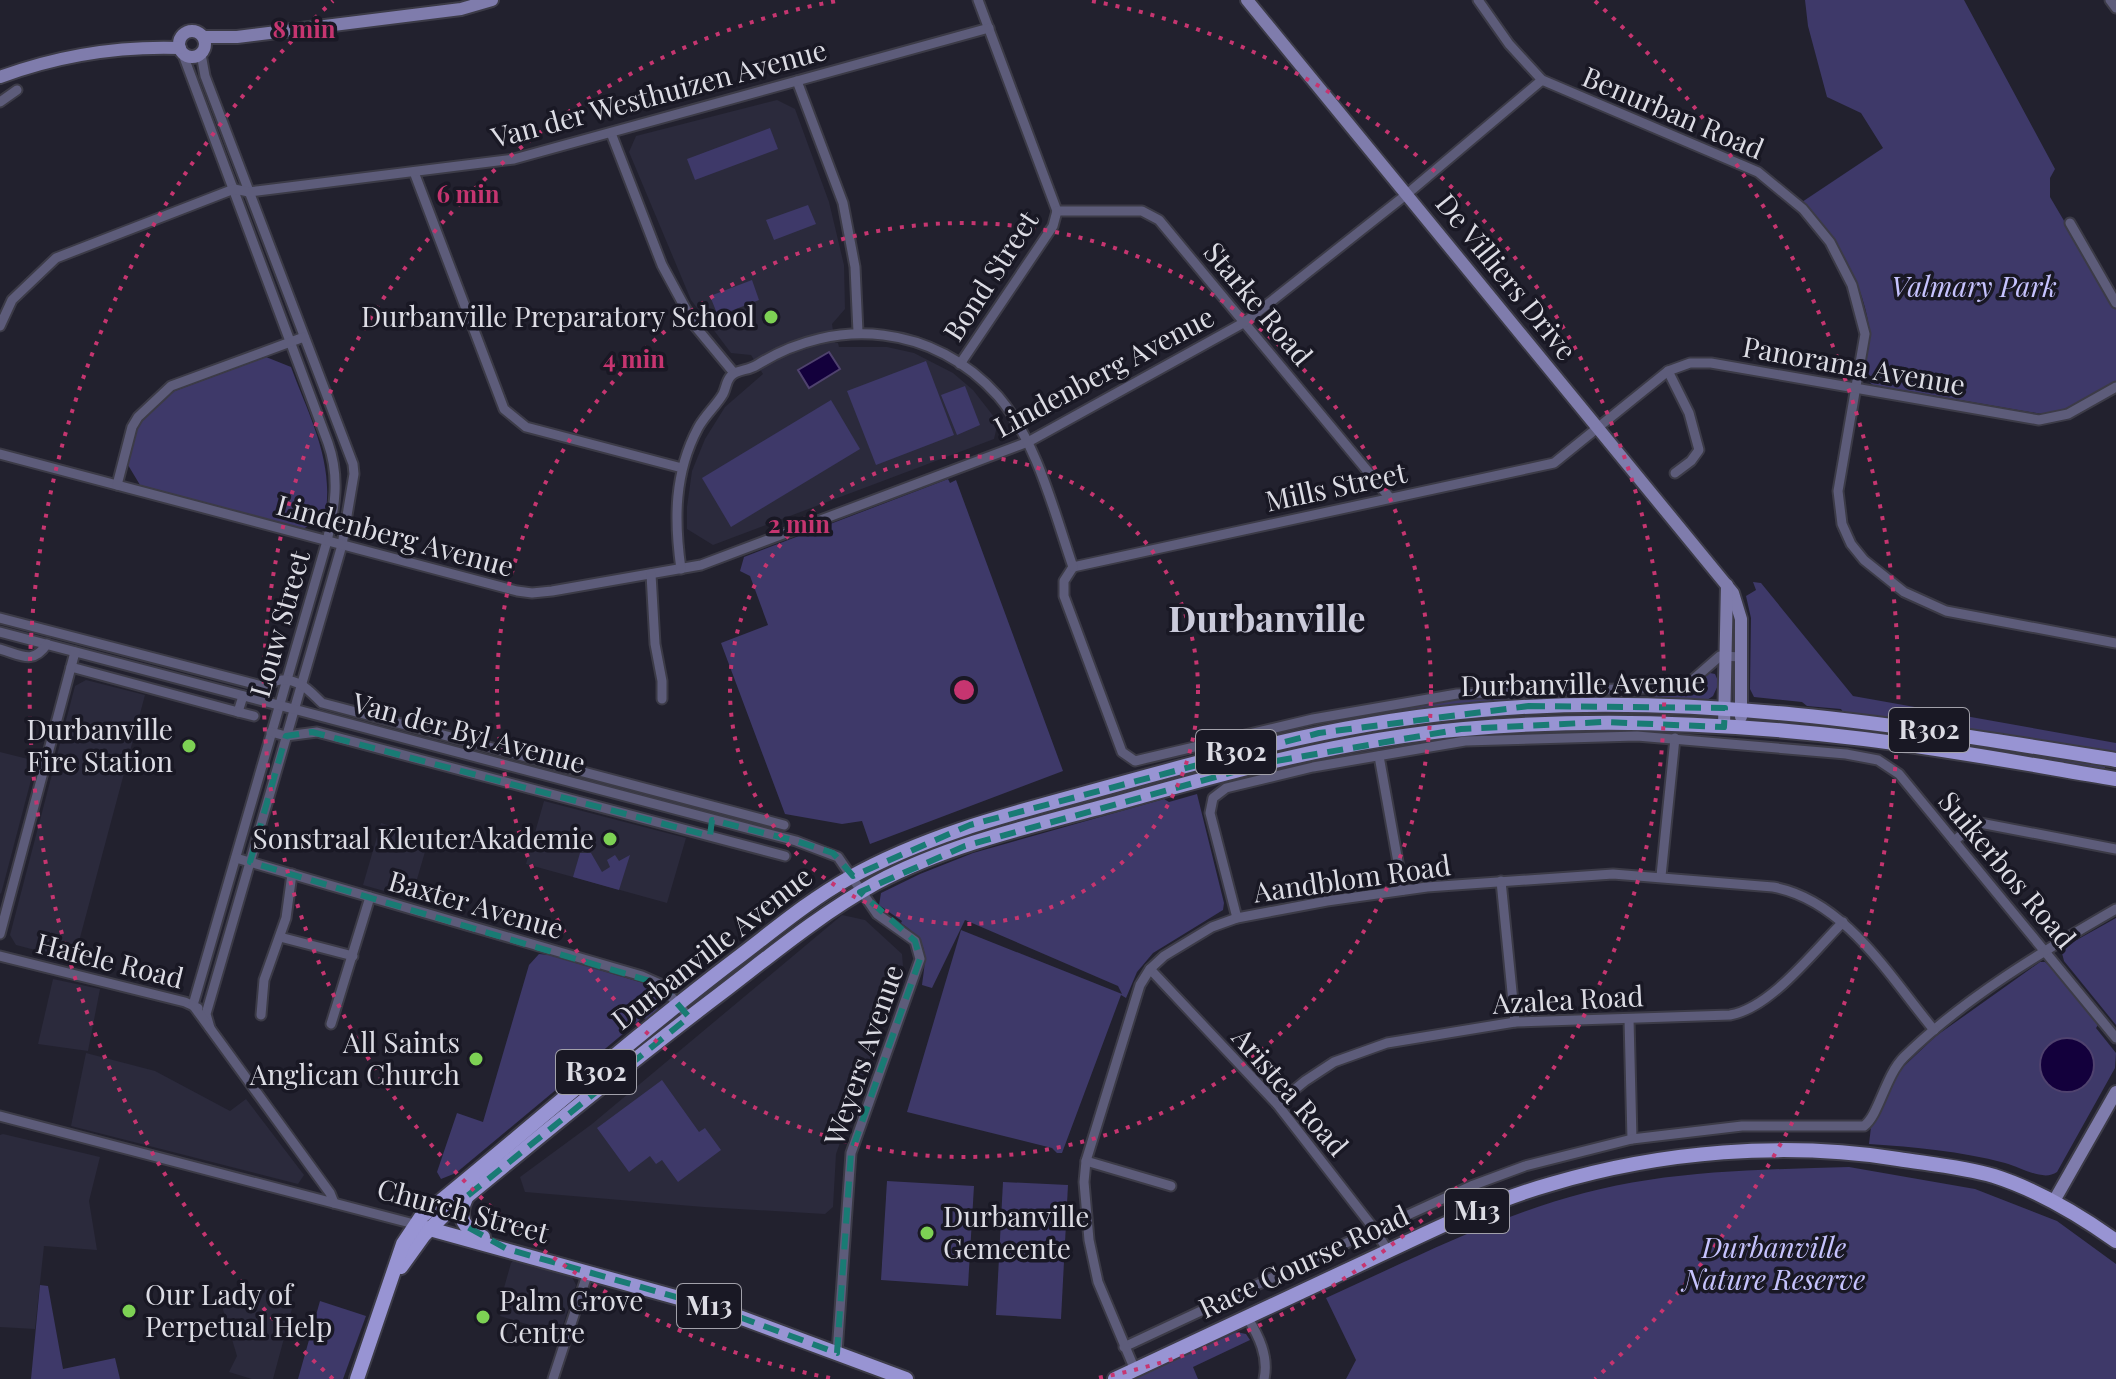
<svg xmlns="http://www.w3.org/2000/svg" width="2116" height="1379" viewBox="0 0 2116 1379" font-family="'Playfair Display',serif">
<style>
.built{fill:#2b2a3c}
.green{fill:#3e3969}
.water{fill:#13003c;stroke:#4f426e;stroke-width:2}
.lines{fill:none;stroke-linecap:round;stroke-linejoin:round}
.street-casing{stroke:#3c3b47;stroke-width:13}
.secondary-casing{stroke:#3c3b47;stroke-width:16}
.primary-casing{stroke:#3c3b47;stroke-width:18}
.street{stroke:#5d5c7a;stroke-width:9}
.secondary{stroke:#7f7cac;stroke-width:12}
.primary{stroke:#9894d3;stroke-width:14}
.marked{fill:none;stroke:#197b74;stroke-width:6;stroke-dasharray:16 10;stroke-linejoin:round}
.ring{fill:none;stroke:#c63570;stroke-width:4;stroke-dasharray:4 8}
.poi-dot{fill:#7dd154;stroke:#191824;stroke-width:3}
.labels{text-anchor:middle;stroke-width:7;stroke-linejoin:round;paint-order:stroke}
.shield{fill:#191824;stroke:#a2a1aa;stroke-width:2}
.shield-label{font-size:26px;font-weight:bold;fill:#dcdce4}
.street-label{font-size:28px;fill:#dcdce4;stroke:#191824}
.park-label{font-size:28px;font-style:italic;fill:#c6c3fe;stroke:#191824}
.poi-label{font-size:28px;fill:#dcdce4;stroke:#191824;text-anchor:end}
.district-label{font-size:36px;font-weight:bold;fill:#cacada;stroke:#191824}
.centre{fill:#c63570;stroke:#191824;stroke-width:4}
.ring-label{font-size:24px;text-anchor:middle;font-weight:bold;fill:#c63570;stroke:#191824;stroke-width:7;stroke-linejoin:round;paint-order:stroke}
</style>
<rect width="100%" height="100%" fill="#22212e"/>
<g class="built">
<polygon points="777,100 795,109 829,202 844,265 845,309 832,324 835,343 838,343 839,347 887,347 914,353 953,373 973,390 998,422 994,439 713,545 687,529 687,507 692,471 705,439 725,407 763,374 751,355 731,353 691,300 629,152 636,136"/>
<polygon points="86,680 145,695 74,960 16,945 10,935 75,686"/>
<polygon points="0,752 36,761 1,894 0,893"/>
<polygon points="544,801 686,838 667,903 526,864"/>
<polygon points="381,823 429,838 413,893 397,888 395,894 363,885"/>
<polygon points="842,915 865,920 902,954 903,966 836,1154 833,1207 825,1214 704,1207 525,1192 520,1177 592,1124"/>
<polygon points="53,979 100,989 88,1051 38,1044"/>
<polygon points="86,1053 155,1071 230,1111 246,1099 304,1175 298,1184 71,1126"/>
<polygon points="3,1134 100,1157 89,1201 97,1250 44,1246 35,1329 0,1327 0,1135"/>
<polygon points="516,1258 572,1277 576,1285 560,1334 500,1316 504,1303 500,1302 511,1263"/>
<polygon points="292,1288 293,1305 273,1379 252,1379 229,1372 237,1356 218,1293"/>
</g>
<g class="green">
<path d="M1805,0H1964L2055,169L2050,178V197L2116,309V381L2068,408L2042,414L1873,385C1857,374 1872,344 1869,327C1862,279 1835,236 1802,202L1883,148L1861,113L1827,97L1808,26Z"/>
<polygon points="770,128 778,149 695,180 687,159"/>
<polygon points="808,205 816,224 774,240 766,220"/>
<polygon points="752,280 759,300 718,316 710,296"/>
<path d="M266,357L291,367C309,416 335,463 325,516L303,529L140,485L128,465L139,422L172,392Z"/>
<polygon points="926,361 954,435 876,465 847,391"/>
<polygon points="965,386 980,425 957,435 941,395"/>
<polygon points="831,400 860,449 731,527 702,478"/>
<polygon points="948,479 950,483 956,480 1063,771 870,844 862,821 842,824 785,814 721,643 768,625 750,576 740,571 744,557"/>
<polygon points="1753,582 1761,583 1853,696 2116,743 2116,753 1937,724 1843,712 1841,709 1807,706 1802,702 1754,697 1750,689 1751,618 1746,596 1756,590"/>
<polygon points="1710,673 1715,674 1719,683 1713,696 1707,700 1650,698 1649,693 1682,692"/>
<polygon points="1531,697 1531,699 1458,705 1358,718 1357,716 1453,700"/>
<polygon points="1484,716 1484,721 1334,741 1277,753 964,840 937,846 936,844 986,827 1232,759 1370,729"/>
<polygon points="1973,743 2105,765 2105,769 2097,769 1972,748"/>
<path d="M1197,794L1224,903L1223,910L1153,953L1137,972L1126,998L1121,995L1062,1153H1057L1052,1148L907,1112L961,930L1122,994L1118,986L965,920L932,988L922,985C926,954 930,943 901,923L902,921L879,905L881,893L920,874L973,853L1164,799L1169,802Z"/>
<polygon points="580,853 591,853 602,872 610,867 607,860 615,855 619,861 630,855 619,890 573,877"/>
<polygon points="2116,918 2116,1025 2064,961 2062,953 2066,946"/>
<path d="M539,954L549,955L650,985C668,996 661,1008 647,1019L642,1018L456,1173L441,1179L437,1172L457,1113L483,1122L529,965Z"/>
<path d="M2040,962H2045L2051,967L2098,1025L2096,1028L2116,1053L2115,1068L2057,1172C2043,1182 2021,1167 2005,1163C1960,1151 1915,1147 1869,1144L1871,1127L1895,1077L1903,1067L1936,1036Z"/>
<polygon points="662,1080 699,1132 705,1128 721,1150 678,1182 662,1160 656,1164 650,1156 629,1172 597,1128"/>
<path d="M1849,1167L1975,1189L2057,1221L2116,1264V1379H1346L1356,1360L1326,1298C1430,1251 1534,1196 1648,1180C1714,1170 1782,1169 1849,1167Z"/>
<polygon points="887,1181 974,1186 968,1286 881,1280"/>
<polygon points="1003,1182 1068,1185 1061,1319 996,1315"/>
<polygon points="40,1285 48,1286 63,1369 115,1358 120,1379 31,1379"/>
<polygon points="320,1301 366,1316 343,1379 298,1379"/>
<polygon points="1236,1332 1246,1334 1250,1340 1193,1367 1198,1379 1134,1379"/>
</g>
<g class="water">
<polygon points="829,352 840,369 809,388 798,370"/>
<circle cx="2067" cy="1065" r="27"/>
</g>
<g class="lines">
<defs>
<g id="street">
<polyline points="978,0 1057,211"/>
<polyline points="1478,0 1509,44 1542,80 1758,172 1803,209 1830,242 1852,285 1865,334 1838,491 1842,524 1851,544 1864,560 1904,592 1946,611 2116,643"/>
<polyline points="2110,0 2116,8"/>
<path d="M182,52L328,443C340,477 335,507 327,541L193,1005"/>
<polyline points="201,54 205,76 353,464 354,474 342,545 206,1014 210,1028"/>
<polyline points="797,81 843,203 855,267 858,332"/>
<polyline points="0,102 17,90"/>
<polyline points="611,133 662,265 695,326 734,373"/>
<polyline points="414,172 504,409 526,427 682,468"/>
<polyline points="1057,211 1142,211 1159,220 1390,498"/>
<polyline points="2070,223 2116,303"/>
<polyline points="0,326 12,300 56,258 234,189 249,192 514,159 989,28"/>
<polyline points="960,364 1053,226 1057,211"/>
<polyline points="1668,371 1689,413 1699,450 1691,461 1675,473"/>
<polyline points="0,454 517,591 532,593 552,591 701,565 1028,442 1245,322 1407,194 1542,80"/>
<polyline points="117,485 132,427 138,417 171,386 304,337"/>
<polyline points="1073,567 1554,463 1668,371 1690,363 1711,363 2039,420 2068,414 2116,387"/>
<polyline points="1073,567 1064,581 1064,596 1122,752 1135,761 1313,719 1457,694 1679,687 1688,684 1720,656 1742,657"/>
<path d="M681,569C674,520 674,473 698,428C705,415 716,406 723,394C726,388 726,382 730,377C736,369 748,371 757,365C836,315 935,325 998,396C1037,441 1054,512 1073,567"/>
<polyline points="651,574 655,644 662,681 662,699"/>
<path d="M0,618L262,686C268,685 275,680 281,680C301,679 310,692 322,703L784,825"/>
<polyline points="0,632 796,841 838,857 877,914 915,941 920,959 851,1153 837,1353"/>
<path d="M0,649C21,655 33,665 47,644"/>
<polyline points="71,667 238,712 243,696"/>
<polyline points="238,712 254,716"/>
<polyline points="271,732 286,736 317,732 785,856"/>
<polyline points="1379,756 1403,890"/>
<polyline points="1954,841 1971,827 1980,823 2116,849"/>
<polyline points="236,858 642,976 660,984 689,1017"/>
<polyline points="1661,876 1675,738"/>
<polyline points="1501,881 1515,1022"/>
<polyline points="1237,918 1210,813 1213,798 1226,788 1313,767 1465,741 1637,736 1846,754 1878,760 1899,774 2116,1038"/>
<polyline points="0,934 75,652"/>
<polyline points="280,937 353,956"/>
<polyline points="0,956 185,1002 198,1008"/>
<polyline points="1150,969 1277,1104 1375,1230 1388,1251"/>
<polyline points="193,1005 330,1193 334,1203"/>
<polyline points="261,1015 264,980 286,918 292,874"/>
<polyline points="1629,1019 1632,1139"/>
<polyline points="331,1024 370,897"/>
<path d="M1277,1104L1305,1081L1334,1062L1387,1043L1515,1022L1730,1015C1771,1008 1814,951 1843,922"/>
<polyline points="0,1116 414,1224"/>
<polyline points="1086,1161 1171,1186"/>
<path d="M1375,1230L1471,1186L1525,1166L1632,1139L1742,1126H1864C1879,1115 1885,1076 1904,1057C1964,998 2043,951 2116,909"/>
<path d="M1247,1317C1259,1336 1269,1357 1264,1379"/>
<polyline points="1124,1347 1359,1237"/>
<path d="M1135,1370L1098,1282L1089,1240L1084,1182L1086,1161L1140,985L1150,969L1164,956L1212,927L1237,918L1327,901L1427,887L1613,874L1773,887C1845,900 1890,977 1934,1030"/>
<polyline points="553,1379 588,1272"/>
</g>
<g id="secondary">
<polyline points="1247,0 1733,593 1741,619 1741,717"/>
<circle cx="192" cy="44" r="13"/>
<polyline points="203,37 237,37 461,9 492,0"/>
<path d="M0,77C57,56 120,46 180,48"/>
<polyline points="1724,727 1727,585"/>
<polyline points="2054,1201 2116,1092"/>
</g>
<g id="primary">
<path d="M466,1198C457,1217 463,1229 483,1237"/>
<polyline points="426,1228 715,1308 906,1379"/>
<path d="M401,1267L424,1235L443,1216C534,1141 626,1065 720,994C771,955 820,914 876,883C951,843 1036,825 1117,803C1231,771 1346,739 1464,729C1597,717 1732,723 1864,739C1948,749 2032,765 2116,779"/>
<path d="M357,1379L403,1244L421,1217C526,1132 628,1041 736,959C773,931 808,901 849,878C933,831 1026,810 1119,784C1238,751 1357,720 1481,710C1695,691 1906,726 2116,760"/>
<path d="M1115,1379C1199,1339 1283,1300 1367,1261C1427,1233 1487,1202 1551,1184C1662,1151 1784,1141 1898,1159C1930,1164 1963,1167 1994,1176C2038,1190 2078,1214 2116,1241"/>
</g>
</defs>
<use href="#street" class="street-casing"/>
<use href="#secondary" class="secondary-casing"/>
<use href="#primary" class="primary-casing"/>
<use href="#street" class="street"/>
<use href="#secondary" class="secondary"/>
<use href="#primary" class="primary"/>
</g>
<path class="marked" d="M1529,706L1725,708L1724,727L1603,722L1461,729L1270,762L965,846L860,892L915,941L920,959L851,1153L837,1353L715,1308L507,1249L464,1225L466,1197L689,1017L660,984L250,862L286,736L312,732L710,836L712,820L796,841L833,853L853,876L970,825L1319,733Z"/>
<g class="ring">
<circle cx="964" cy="690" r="234"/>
<circle cx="964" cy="690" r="467"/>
<path d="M830 1378A701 701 0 0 1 836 1M1092 1A701 701 0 0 1 1098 1378"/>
<path d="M333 1379A934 934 0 0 1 333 1M1595 1A934 934 0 0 1 1595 1379"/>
</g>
<g class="poi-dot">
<circle cx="771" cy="317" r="8"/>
<circle cx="189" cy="746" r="8"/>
<circle cx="610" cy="839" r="8"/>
<circle cx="476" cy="1059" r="8"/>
<circle cx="927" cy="1233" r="8"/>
<circle cx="129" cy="1311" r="8"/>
<circle cx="483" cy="1317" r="8"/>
</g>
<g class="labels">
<g class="shield">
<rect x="1889" y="708" width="80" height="44" rx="6"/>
<rect x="1196" y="730" width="80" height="44" rx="6"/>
<rect x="556" y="1050" width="80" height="44" rx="6"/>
<rect x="1445" y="1189" width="64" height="44" rx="6"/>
<rect x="677" y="1284" width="64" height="44" rx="6"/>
</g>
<g class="shield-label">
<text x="1929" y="739">R302</text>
<text x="1236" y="761">R302</text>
<text x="596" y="1081">R302</text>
<text x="1477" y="1220">M13</text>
<text x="709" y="1315">M13</text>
</g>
<g class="street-label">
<text transform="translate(659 94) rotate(-15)" y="10">Van der Westhuizen Avenue</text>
<text transform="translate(1673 113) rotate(23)" y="10">Benurban Road</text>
<text transform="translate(991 276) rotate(-57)" y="10">Bond Street</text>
<text transform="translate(1506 277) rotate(51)" y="10">De Villiers Drive</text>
<text transform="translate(1258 304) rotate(50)" y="10">Starke Road</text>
<text transform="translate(1854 366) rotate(10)" y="10">Panorama Avenue</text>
<text transform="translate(1104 372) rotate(-28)" y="10">Lindenberg Avenue</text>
<text transform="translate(1336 487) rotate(-12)" y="10">Mills Street</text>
<text transform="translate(395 536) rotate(15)" y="10">Lindenberg Avenue</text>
<text transform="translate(280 624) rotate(-74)" y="10">Louw Street</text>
<text transform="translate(1583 684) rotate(-1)" y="10">Durbanville Avenue</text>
<text transform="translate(469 733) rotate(15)" y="10">Van der Byl Avenue</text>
<text transform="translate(2007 870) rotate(50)" y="10">Suikerbos Road</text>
<text transform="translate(1352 879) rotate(-8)" y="10">Aandblom Road</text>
<text transform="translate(476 905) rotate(16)" y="10">Baxter Avenue</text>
<text transform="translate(712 948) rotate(-38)" y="10">Durbanville Avenue</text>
<text transform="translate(110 961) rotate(14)" y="10">Hafele Road</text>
<text transform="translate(1568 1000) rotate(-3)" y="10">Azalea Road</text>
<text transform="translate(864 1055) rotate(-71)" y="10">Weyers Avenue</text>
<text transform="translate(1290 1092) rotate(49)" y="10">Aristea Road</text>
<text transform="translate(463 1211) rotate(15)" y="10">Church Street</text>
<text transform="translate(1304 1262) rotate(-25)" y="10">Race Course Road</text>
</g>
<g class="park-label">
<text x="1974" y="297">Valmary Park</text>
<text x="1774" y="1258">Durbanville<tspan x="1774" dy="32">Nature Reserve</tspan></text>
</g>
<g class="poi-label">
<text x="755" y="327">Durbanville Preparatory School</text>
<text x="173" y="740">Durbanville<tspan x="173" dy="32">Fire Station</tspan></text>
<text x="594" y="849">Sonstraal KleuterAkademie</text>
<text x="460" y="1053">All Saints<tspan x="460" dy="32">Anglican Church</tspan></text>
<text x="943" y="1227" text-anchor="start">Durbanville<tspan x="943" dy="32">Gemeente</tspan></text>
<text x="145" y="1305" text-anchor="start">Our Lady of<tspan x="145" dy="32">Perpetual Help</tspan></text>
<text x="499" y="1311" text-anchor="start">Palm Grove<tspan x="499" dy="32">Centre</tspan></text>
</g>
<g class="district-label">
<text x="1267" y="632">Durbanville</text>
</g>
</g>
<circle cx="964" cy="690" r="12" class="centre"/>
<g class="ring-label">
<text x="304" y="38">8 min</text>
<text x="468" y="203">6 min</text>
<text x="634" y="368">4 min</text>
<text x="799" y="533">2 min</text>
</g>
</svg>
